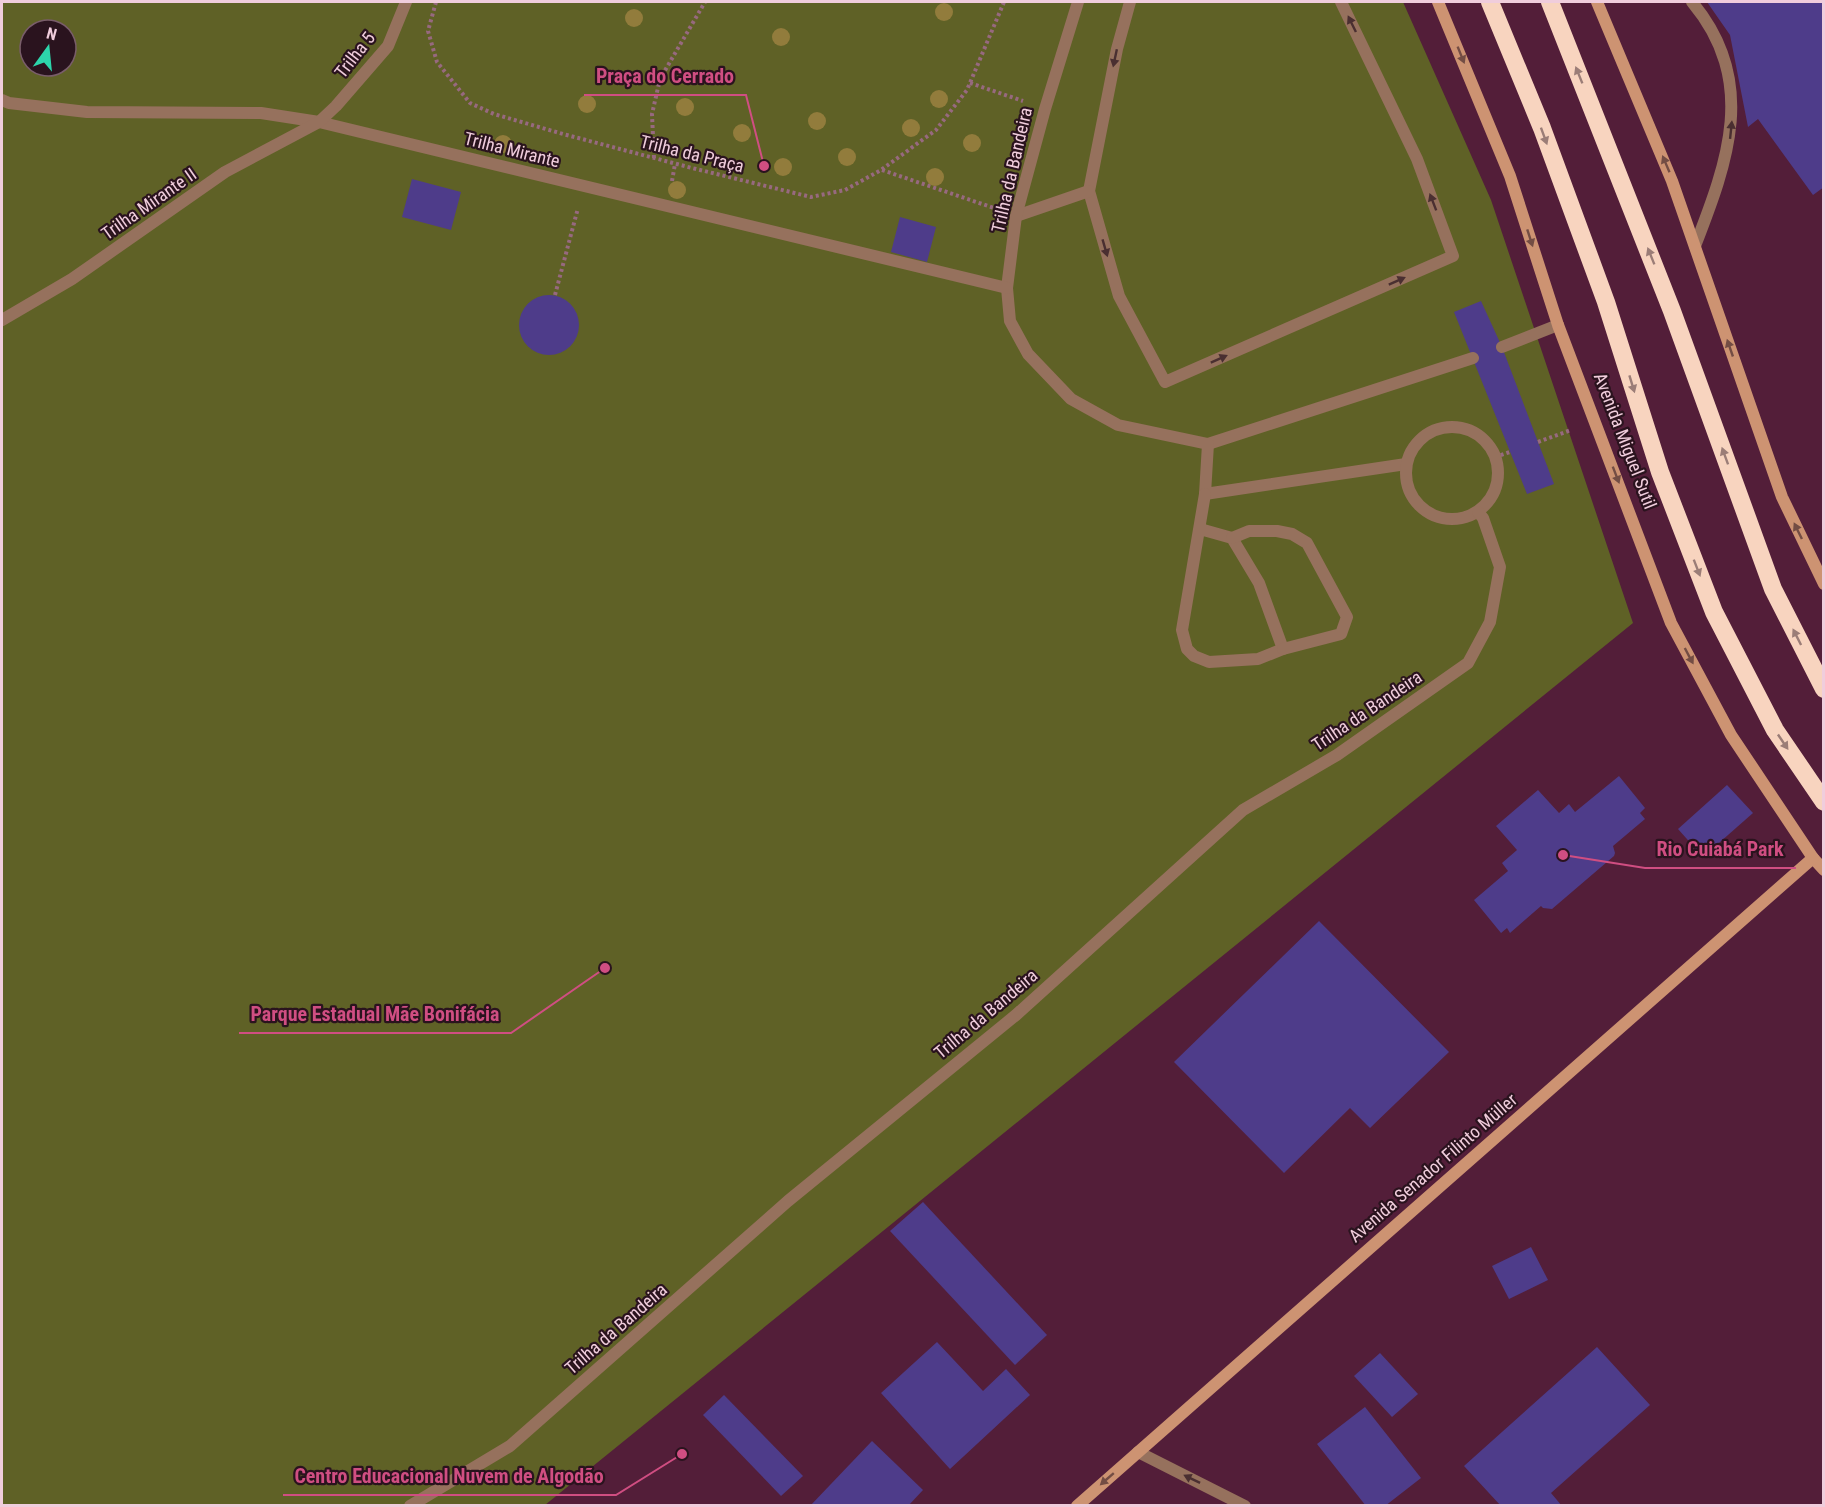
<svg xmlns="http://www.w3.org/2000/svg" width="1825" height="1507" viewBox="0 0 1825 1507" font-family="'Roboto Condensed',sans-serif">
<style>
.green{fill:#5f6126;fill-rule:evenodd}
.building{fill:#4e3c8a}
.lines{fill:none;stroke-linecap:round;stroke-linejoin:round}
.path{stroke:#97697f;stroke-width:4;stroke-dasharray:3 3;stroke-linecap:butt}
.lane{stroke:#96715d;stroke-width:12}
.street{stroke:#96715d;stroke-width:12}
.secondary{stroke:#cd9372;stroke-width:12}
.highway{stroke:#f8d4bf;stroke-width:18}
.tree{fill:#927c3c}
.oneway{fill:#4a2f31}
.oneway2{fill:#734d44}
.oneway3{fill:#9b7d77}
.labels{text-anchor:middle;stroke-width:4.5;stroke-linejoin:round;paint-order:stroke}
.street-label{font-size:18px;fill:#f0cddc;stroke:#2a131e}
.leader{fill:none;stroke:#d04e82;stroke-width:2}
.callout-dot{fill:#d04e82;stroke:#2a131e;stroke-width:2}
.callout-label{font-size:20px;text-anchor:middle;font-weight:bold;fill:#d04e82;stroke:#2a131e;stroke-width:4.5;stroke-linejoin:round;paint-order:stroke}
</style>
<rect width="100%" height="100%" fill="#531e39"/>
<path class="green" d="M2,2H1403L1491,200L1633,623L545,1505L2,1506ZM30,30H66V66H30Z"/>
<g class="building">
<polygon points="1707,2 1824,2 1824,187 1813,195 1758,119 1748,127 1730,35"/>
<polygon points="412,179 461,192 451,230 402,217"/>
<polygon points="900,217 936,227 927,262 891,252"/>
<circle cx="549" cy="325" r="30"/>
<polygon points="1481,301 1502,347 1554,484 1527,494 1454,312"/>
<polygon points="1619,776 1645,808 1640,813 1645,819 1613,846 1615,853 1614,856 1552,909 1543,908 1541,906 1510,933 1507,928 1501,933 1474,900 1508,871 1502,863 1517,850 1496,826 1538,790 1559,813 1569,804 1575,812"/>
<polygon points="1727,785 1753,813 1703,857 1678,829"/>
<polygon points="1319,921 1449,1052 1370,1128 1350,1108 1284,1173 1174,1062"/>
<polygon points="923,1202 1047,1335 1015,1365 890,1231"/>
<polygon points="1531,1247 1548,1280 1509,1299 1492,1266"/>
<polygon points="937,1342 983,1391 1006,1369 1030,1395 950,1469 881,1393"/>
<polygon points="1597,1347 1650,1405 1551,1493 1562,1506 1501,1506 1464,1466"/>
<polygon points="1380,1353 1418,1394 1392,1417 1354,1376"/>
<polygon points="724,1395 803,1476 781,1496 703,1415"/>
<polygon points="1365,1407 1421,1478 1385,1506 1366,1506 1317,1444"/>
<polygon points="872,1441 923,1490 908,1506 810,1506"/>
</g>
<g class="lines">
<g class="path">
<polyline points="436,2 428,31 437,62 470,103 494,114 563,134 692,168 811,197 845,190 881,170 936,130 967,90 1004,2"/>
<polyline points="970,83 1023,101"/>
<polyline points="654,158 652,114 660,79 705,2"/>
<polyline points="882,170 994,208"/>
<polyline points="672,181 675,164"/>
<polyline points="555,295 578,208"/>
<polyline points="1538,442 1571,430"/>
<polyline points="1495,457 1510,452"/>
</g>
<g class="lane">
<polyline points="1130,2 1117,49 1089,191 1119,296 1165,382 1453,256 1417,159 1341,2"/>
<path d="M1692,2C1758,81 1728,161 1695,246"/>
<polyline points="1016,216 1089,191"/>
<polyline points="1502,347 1558,325"/>
<polyline points="1208,444 1473,358"/>
</g>
<g class="street">
<polyline points="1078,2 1045,109 1016,216 1007,288 1010,321 1028,354 1071,399 1118,425 1208,444 1205,494 1406,464"/>
<polyline points="2,100 9,103 87,112 261,113 319,122 1007,288"/>
<polyline points="2,320 72,279 225,172 319,122 336,106 388,46 406,2"/>
<circle cx="1452" cy="473" r="46"/>
<polyline points="1200,529 1232,538 1259,583 1283,649 1258,659 1209,662 1194,656 1187,649 1182,630 1205,494"/>
<polyline points="1232,538 1249,531 1277,531 1292,534 1307,543 1347,617 1341,634 1283,649"/>
<polyline points="1138,1452 1245,1506"/>
<polyline points="410,1506 510,1446 788,1201 1016,1015 1243,810 1337,755 1468,663 1490,622 1500,567 1483,518 1478,512"/>
</g>
<g class="secondary">
<polyline points="1438,2 1510,176 1558,325 1671,623 1731,735 1813,858 1824,870"/>
<polyline points="1597,2 1672,181 1782,497 1824,584"/>
<polyline points="1077,1506 1813,858"/>
</g>
<g class="highway">
<polyline points="1490,2 1542,128 1606,302 1660,472 1714,612 1775,730 1824,802"/>
<polyline points="1550,2 1672,311 1773,589 1824,689"/>
</g>
</g>
<g class="tree">
<circle cx="944" cy="12" r="9"/>
<circle cx="634" cy="18" r="9"/>
<circle cx="781" cy="37" r="9"/>
<circle cx="939" cy="99" r="9"/>
<circle cx="587" cy="104" r="9"/>
<circle cx="685" cy="107" r="9"/>
<circle cx="817" cy="121" r="9"/>
<circle cx="911" cy="128" r="9"/>
<circle cx="742" cy="133" r="9"/>
<circle cx="972" cy="143" r="9"/>
<circle cx="503" cy="144" r="9"/>
<circle cx="847" cy="157" r="9"/>
<circle cx="783" cy="167" r="9"/>
<circle cx="935" cy="177" r="9"/>
<circle cx="677" cy="190" r="9"/>
</g>
<defs><path id="oneway-solid" d="M-6-.8H1V-3.2L6.5 0L1 3.2V.8H-6Z" transform="scale(1.5)"/></defs>
<g class="oneway">
<use href="#oneway-solid" transform="translate(1352 24) rotate(-116)"/>
<use href="#oneway-solid" transform="translate(1115 58) rotate(102)"/>
<use href="#oneway-solid" transform="translate(1731 130) rotate(-84)"/>
<use href="#oneway-solid" transform="translate(1433 202) rotate(-111)"/>
<use href="#oneway-solid" transform="translate(1105 248) rotate(74)"/>
<use href="#oneway-solid" transform="translate(1397 281) rotate(-24)"/>
<use href="#oneway-solid" transform="translate(1219 359) rotate(-24)"/>
<use href="#oneway-solid" transform="translate(1192 1479) rotate(-154)"/>
</g>
<g class="oneway2">
<use href="#oneway-solid" transform="translate(1461 55) rotate(68)"/>
<use href="#oneway-solid" transform="translate(1666 164) rotate(-113)"/>
<use href="#oneway-solid" transform="translate(1530 238) rotate(72)"/>
<use href="#oneway-solid" transform="translate(1730 348) rotate(-109)"/>
<use href="#oneway-solid" transform="translate(1616 475) rotate(69)"/>
<use href="#oneway-solid" transform="translate(1798 531) rotate(-116)"/>
<use href="#oneway-solid" transform="translate(1689 656) rotate(62)"/>
<use href="#oneway-solid" transform="translate(1107 1479) rotate(139)"/>
</g>
<g class="oneway3">
<use href="#oneway-solid" transform="translate(1579 75) rotate(-112)"/>
<use href="#oneway-solid" transform="translate(1544 136) rotate(70)"/>
<use href="#oneway-solid" transform="translate(1651 256) rotate(-112)"/>
<use href="#oneway-solid" transform="translate(1632 384) rotate(73)"/>
<use href="#oneway-solid" transform="translate(1725 456) rotate(-110)"/>
<use href="#oneway-solid" transform="translate(1697 568) rotate(69)"/>
<use href="#oneway-solid" transform="translate(1797 637) rotate(-117)"/>
<use href="#oneway-solid" transform="translate(1783 742) rotate(56)"/>
</g>
<g class="labels">
<g class="street-label">
<text transform="translate(355 55) rotate(-52)" y="6">Trilha 5</text>
<text transform="translate(512 150) rotate(14)" y="6">Trilha Mirante</text>
<text transform="translate(692 154) rotate(14)" y="6">Trilha da Praça</text>
<text transform="translate(1012 170) rotate(-77)" y="6">Trilha da Bandeira</text>
<text transform="translate(149 204) rotate(-35)" y="6">Trilha Mirante II</text>
<text transform="translate(1625 441) rotate(69)" y="6">Avenida Miguel Sutil</text>
<text transform="translate(1367 711) rotate(-34)" y="6">Trilha da Bandeira</text>
<text transform="translate(986 1014) rotate(-40)" y="6">Trilha da Bandeira</text>
<text transform="translate(1433 1168) rotate(-41)" y="6">Avenida Senador Filinto Müller</text>
<text transform="translate(616 1329) rotate(-41)" y="6">Trilha da Bandeira</text>
</g>
</g>
<path class="leader" d="M764 166L746 95H584M1563 855L1645 868H1796M605 968L511 1033H239M682 1454L616 1495H283"/>
<g class="callout-dot">
<circle cx="764" cy="166" r="6"/>
<circle cx="1563" cy="855" r="6"/>
<circle cx="605" cy="968" r="6"/>
<circle cx="682" cy="1454" r="6"/>
</g>
<g class="callout-label">
<text x="665" y="83">Praça do Cerrado</text>
<text x="1720" y="856">Rio Cuiabá Park</text>
<text x="375" y="1021">Parque Estadual Mãe Bonifácia</text>
<text x="449" y="1483">Centro Educacional Nuvem de Algodão</text>
</g>
<rect width="1825" height="1507" fill="none" stroke="#f0cddc" stroke-width="6"/>
<g transform="translate(48 48) rotate(15)"><circle r="28" fill="#2a131e" stroke="#795d6a" stroke-width="1.5"/>
<path d="M0-4.5L10 22L0 15L-10 22Z" fill="#2dd5ab"/>
<text y="-9" font-size="16" font-weight="bold" text-anchor="middle" fill="#f0cddc">N</text>
</g>
</svg>
